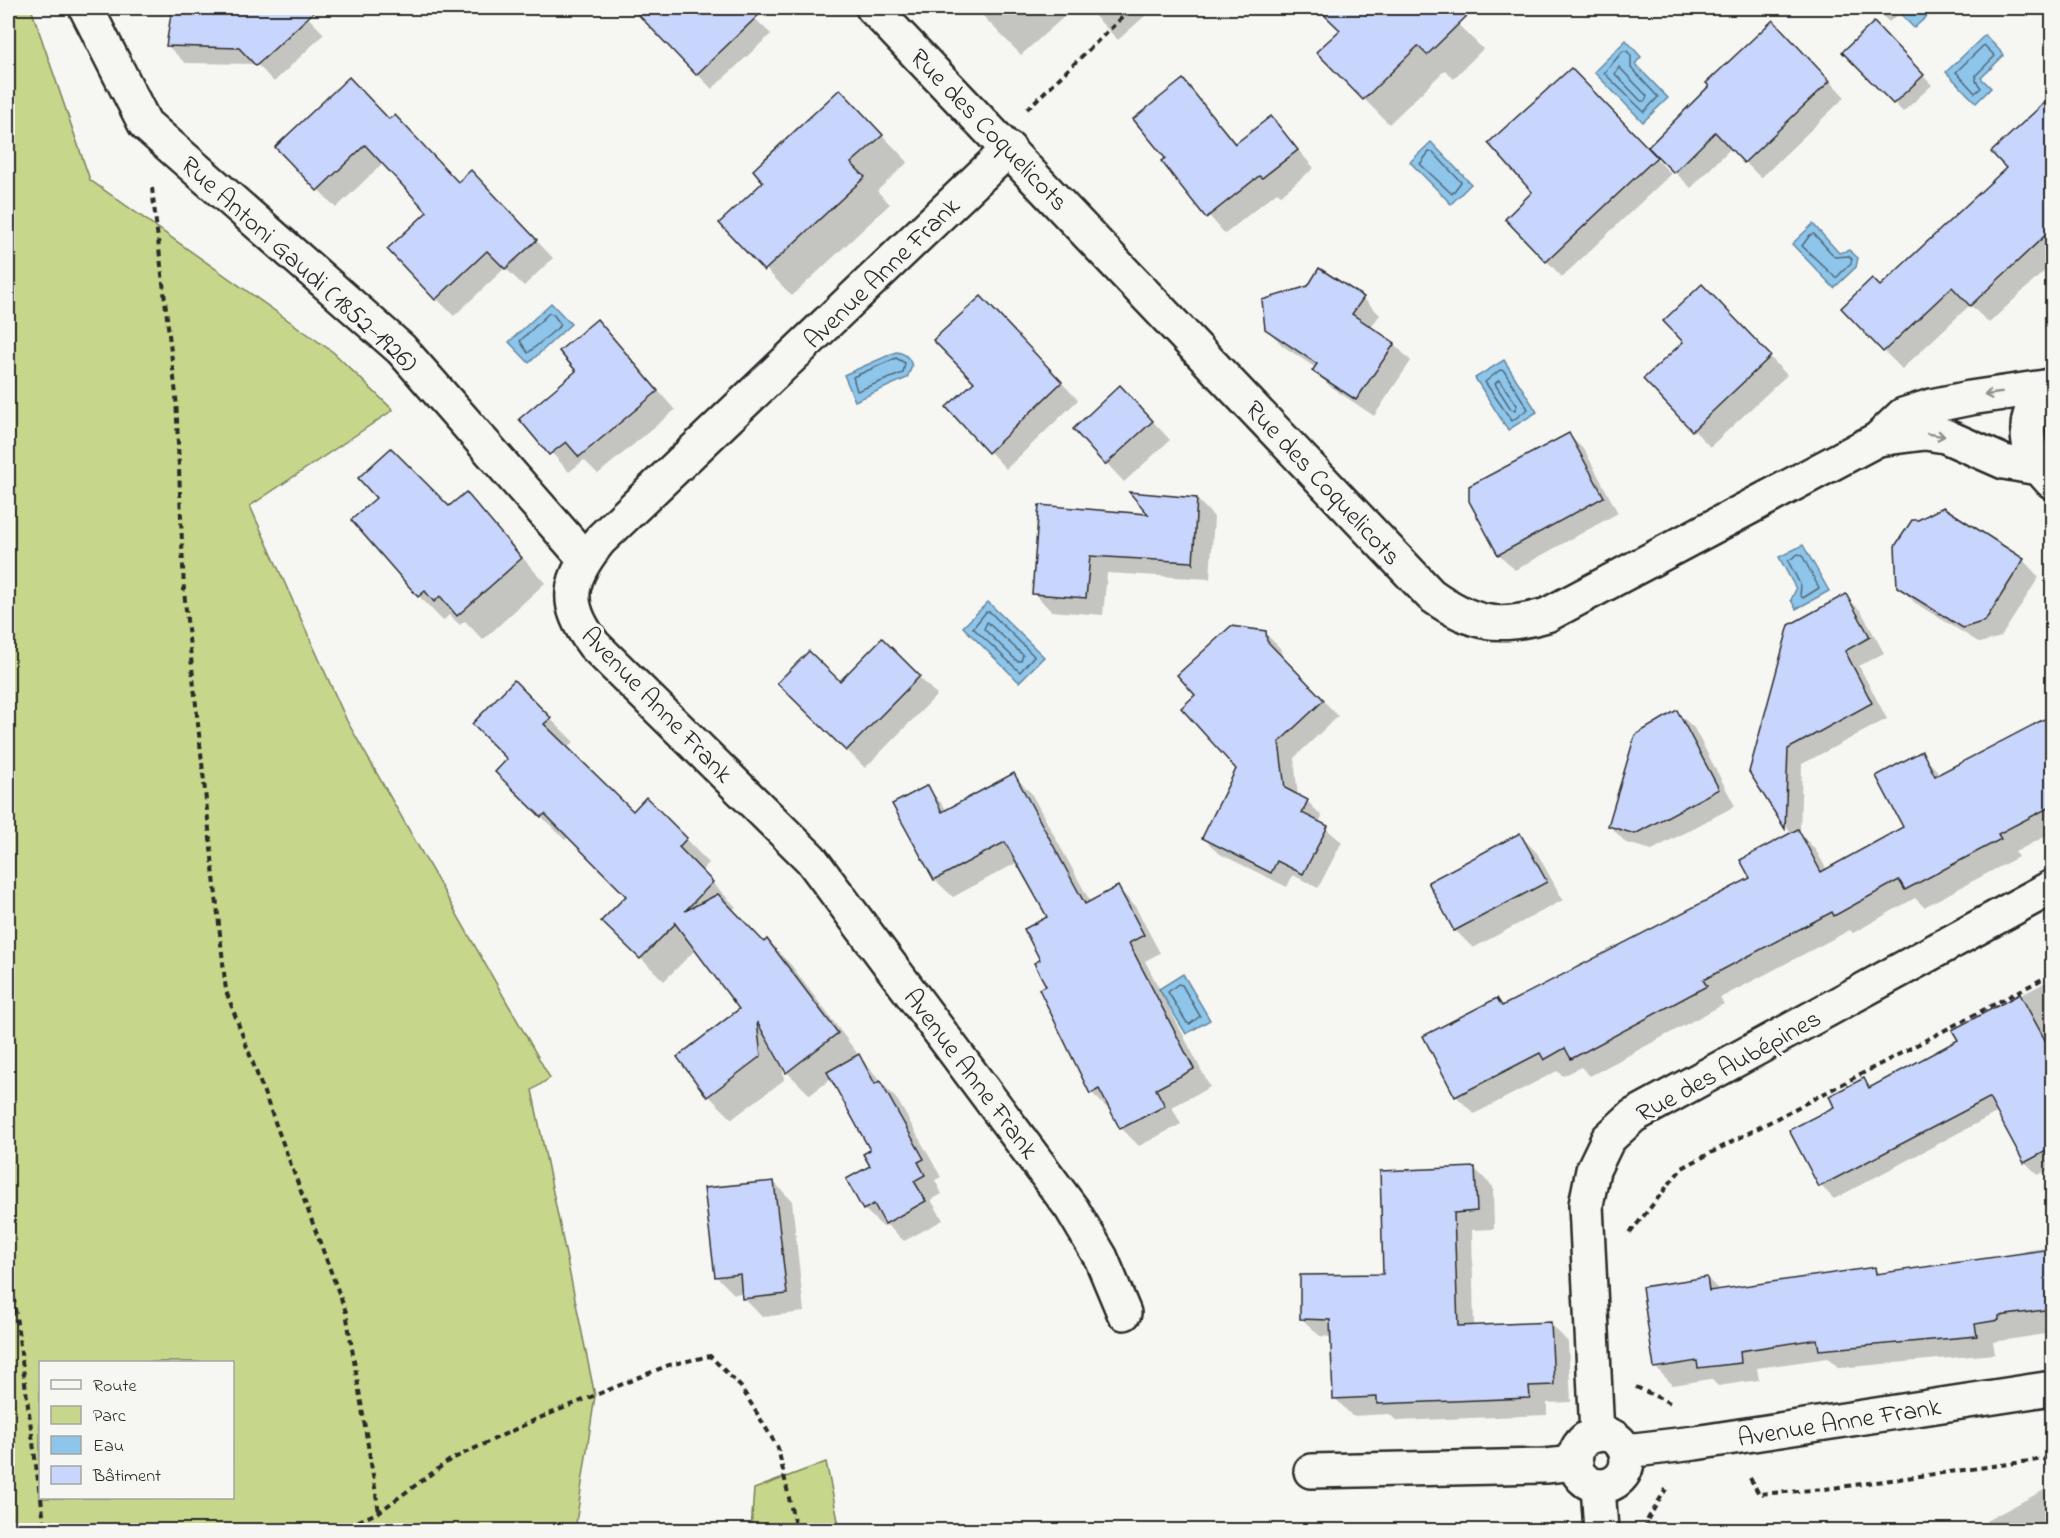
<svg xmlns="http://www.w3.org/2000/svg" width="2060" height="1538" viewBox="0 0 2060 1538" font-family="'Indie Flower',sans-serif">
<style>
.green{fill:#c6d68a;stroke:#78805a;stroke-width:1.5;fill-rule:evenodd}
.water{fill:#8dc5eb;stroke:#66879e;stroke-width:1.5}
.shadow{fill:#0003}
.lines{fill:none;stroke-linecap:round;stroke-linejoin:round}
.shore{stroke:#526978;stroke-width:1.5}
.building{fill:#c8d5fc;stroke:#2b2b2b;stroke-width:1.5}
.minor-casing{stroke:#2b2b2b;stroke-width:38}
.path{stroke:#2b2b2b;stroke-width:4;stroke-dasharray:6 4.5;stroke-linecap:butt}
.minor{stroke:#f6f6f2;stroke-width:33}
.oneway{stroke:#90908e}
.labels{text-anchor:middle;stroke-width:6;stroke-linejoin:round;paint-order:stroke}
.street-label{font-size:26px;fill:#2b2b2b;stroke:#f6f6f2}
</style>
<rect width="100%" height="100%" fill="#f6f6f2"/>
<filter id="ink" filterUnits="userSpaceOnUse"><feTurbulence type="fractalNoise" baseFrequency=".0167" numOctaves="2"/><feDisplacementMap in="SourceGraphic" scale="12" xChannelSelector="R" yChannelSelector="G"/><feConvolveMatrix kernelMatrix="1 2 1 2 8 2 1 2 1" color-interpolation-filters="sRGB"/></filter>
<g filter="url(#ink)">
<g class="green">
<path d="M8,8H31L90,180L333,352L393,410L250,506L347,721L550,1078L532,1090L595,1396L575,1530H8ZM40,1362H232V1498H40Z"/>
<polygon points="826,1462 840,1530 751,1530 754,1489"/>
</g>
<g class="water">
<polygon points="1895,8 1936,8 1914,28"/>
<polygon points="1985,35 2004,55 1981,78 1991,88 1976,103 1946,72"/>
<polygon points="1626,40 1641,57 1635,64 1668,98 1643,122 1594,72"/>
<polygon points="1431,142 1471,184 1451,204 1410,162"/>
<polygon points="1813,224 1839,253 1849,250 1858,258 1856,267 1834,288 1792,244"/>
<polygon points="551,303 571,324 529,363 509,342"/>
<path d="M896,352C905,353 909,357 912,366L907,378L855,401L844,375Z"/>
<polygon points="1504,360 1537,412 1508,430 1475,378"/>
<polygon points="1803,545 1829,591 1796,609 1791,600 1796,589 1779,557"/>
<polygon points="988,602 1044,657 1019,682 963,627"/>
<polygon points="1183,974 1210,1020 1186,1034 1159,989"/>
</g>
<g class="shadow">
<polygon points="173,8 299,8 324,34 274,82 257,64 185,63 168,46"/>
<polygon points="633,8 744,8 771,34 712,89"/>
<polygon points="975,8 1074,8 1021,55"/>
<polygon points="1087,8 1154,8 1118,40"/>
<polygon points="1319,8 1441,8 1483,49 1453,79 1445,70 1389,124 1364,99 1342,30"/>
<polygon points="1874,8 1905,8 1889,22"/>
<polygon points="1873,24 1932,85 1903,112 1844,52"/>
<polygon points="1789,38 1845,97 1761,178 1731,148 1691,188 1650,147"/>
<polygon points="1183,81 1237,144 1270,118 1314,168 1281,195 1277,192 1225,234 1163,162 1167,159"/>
<polygon points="1586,85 1671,174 1562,277 1507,219 1534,192"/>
<polygon points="2052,106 2052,264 1989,323 1970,305 1902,369 1884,351 1880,288 2008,168 2040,117"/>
<polygon points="866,118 908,162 877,191 890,204 792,296 721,223"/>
<polygon points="390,121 459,184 489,190 553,258 524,286 505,268 454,316 436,298 429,212 383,163 336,208 278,147"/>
<polygon points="1320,270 1363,298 1380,315 1370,328 1394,344 1411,361 1374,416 1331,387 1314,371 1316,368 1283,346 1266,328 1309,287"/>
<polygon points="1719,303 1787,375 1710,447 1645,379 1685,342"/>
<polygon points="998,315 1078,400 1006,469 948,407 976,382"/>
<polygon points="597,321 675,410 598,474 584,460 569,472 521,419 578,371"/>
<polygon points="1138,405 1170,440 1124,482 1075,429"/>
<polygon points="1569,435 1585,451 1618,513 1515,570 1499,554 1471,501"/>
<polygon points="466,494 545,583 483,640 465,621 460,625 449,615 443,621 419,596 449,508"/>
<polygon points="1197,499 1214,517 1210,579 1107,573 1103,615 1051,611 1034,593 1040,507 1152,515"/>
<polygon points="1943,509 2023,560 2039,577 2001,637 1980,643 1915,603 1899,586 1913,521"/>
<polygon points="1845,596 1861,611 1884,653 1859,666 1887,719 1802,764 1800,834 1815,849 1827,870 1905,828 1921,753 1941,775 2052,717 2052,833 2015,852 2018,857 1924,907 1915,898 1853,933 1850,930 1720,998 1724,1004 1590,1076 1581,1067 1563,1076 1557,1071 1474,1114 1456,1096 1425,1037 1497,1000 1504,1007 1752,879 1792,834 1750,772"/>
<polygon points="1265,633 1280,648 1282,657 1338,716 1294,758 1298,797 1307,801 1322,816 1319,823 1342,842 1318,888 1293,875 1287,887 1218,853 1203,837 1237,769"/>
<polygon points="882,640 937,695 865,768 780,683 840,683"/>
<polygon points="514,683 574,742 567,748 633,813 646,799 709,863 701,871 736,907 732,910 764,943 767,941 791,965 860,1057 898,1101 941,1177 935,1180 942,1194 931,1200 943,1220 904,1241 887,1225 883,1227 864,1209 873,1151 832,1078 810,1095 787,1072 782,1062 784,1080 732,1119 709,1096 742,1010 696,949 664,981 603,921 628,896 569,836 565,840 497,772 509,759"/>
<polygon points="1677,712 1694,728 1735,806 1652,850 1626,843 1610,826"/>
<polygon points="1013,775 1031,793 1091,903 1118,888 1135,906 1160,953 1145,961 1210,1087 1172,1107 1181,1124 1139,1146 1121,1128 1111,1109 1109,1110 1092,1093 1048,986 1042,961 1049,917 1018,862 953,897 935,880 894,804 927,787 948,811"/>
<polygon points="1520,835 1537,853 1563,900 1473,948 1455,930"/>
<polygon points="2052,979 2052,1168 2038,1175 2025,1162 1998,1112 1834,1199 1821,1186 1791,1131 1836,1107 1864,1080 1872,1088 1960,1041 1954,1031"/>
<polygon points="1475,1169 1493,1187 1494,1229 1472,1230 1474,1327 1551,1324 1568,1342 1571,1402 1547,1403 1547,1415 1397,1421 1389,1414 1352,1416 1335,1398 1332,1337 1320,1336 1302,1319 1385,1276"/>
<polygon points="774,1182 792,1201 804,1312 762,1317 744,1298 743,1293 734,1294 716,1276"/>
<polygon points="2052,1247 2052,1333 1993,1342 1995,1354 1839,1368 1828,1358 1757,1368 1759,1380 1718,1386 1711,1379 1673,1385 1655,1367 1707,1278 1720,1291 1875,1269 1881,1275 2024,1254 2024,1251"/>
<polygon points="2044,1490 2052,1498 2052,1530 1987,1530 1990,1529 1986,1521"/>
</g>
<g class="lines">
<g class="shore">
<polygon points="1984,45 1995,56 1976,75 1976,81 1981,88 1975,93 1956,72"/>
<polygon points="1623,51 1627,51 1631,56 1631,68 1658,97 1644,112 1604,73"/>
<polygon points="1619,67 1647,96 1645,101 1641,101 1615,74"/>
<polygon points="1429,152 1433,152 1461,182 1452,194 1420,164"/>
<polygon points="1814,234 1835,257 1849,256 1852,259 1851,263 1836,278 1802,246 1810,235"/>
<polygon points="549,313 553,314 561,325 528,353 520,341"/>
<polygon points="896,358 905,363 903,373 857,391 853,377"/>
<polygon points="1500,370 1504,371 1528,409 1512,421 1485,382"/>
<polygon points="1499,380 1517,405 1515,410 1511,409 1495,384"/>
<polygon points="1798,554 1802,555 1819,588 1803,598 1800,595 1801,586 1788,561"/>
<polygon points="986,612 990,612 1034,656 1020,672 973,628"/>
<polygon points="987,622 1023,655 1021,661 1017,661 984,629"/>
<polygon points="1178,984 1182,985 1200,1016 1190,1024 1187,1023 1168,992"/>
</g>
</g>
<g class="building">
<polygon points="172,8 318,8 256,66 239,48 166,46"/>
<polygon points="632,8 766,8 696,75"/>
<polygon points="1317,8 1475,8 1427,55 1418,46 1363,100 1316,52 1340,30"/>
<polygon points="1773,20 1830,81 1744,163 1715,132 1674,173 1648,147 1709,86 1706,83"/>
<polygon points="1874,22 1924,75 1893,104 1842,52"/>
<polygon points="1571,68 1657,157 1546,262 1505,219 1532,192 1488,143"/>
<polygon points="349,77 389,119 395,115 458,182 471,170 537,240 505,269 487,251 435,300 387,249 427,212 365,145 317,191 275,147"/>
<polygon points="1183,79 1235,144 1271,116 1298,150 1262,178 1259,176 1206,218 1161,161 1165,158 1133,119"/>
<polygon points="840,89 883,135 851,163 865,177 764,271 719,223 763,182 753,170"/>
<polygon points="2052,96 2052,229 1970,306 1952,287 1883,352 1841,308 1872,278 1880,286 2006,168 1991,152"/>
<polygon points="1319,268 1364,297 1352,314 1395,343 1356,400 1312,371 1317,364 1265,329 1262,300 1308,286"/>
<polygon points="1702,284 1771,356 1692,431 1643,379 1683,342 1663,321"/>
<polygon points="981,296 1062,382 988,453 946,407 974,382 933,340"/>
<polygon points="597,319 658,391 579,457 566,442 549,455 519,419 576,371 559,351"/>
<polygon points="1120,385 1153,421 1105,465 1073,429"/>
<polygon points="1569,433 1604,497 1498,555 1469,501 1469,486"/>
<polygon points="391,448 449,506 466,492 522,558 457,616 440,596 434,602 425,591 418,597 351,520 376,498 358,478"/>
<polygon points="1129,492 1197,498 1193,564 1191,562 1090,556 1086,598 1032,594 1039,505 1148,514"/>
<polygon points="1943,507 2024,559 1985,621 1963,628 1897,587 1895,546 1912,520 1918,520"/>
<polygon points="1846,594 1870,637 1845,651 1872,703 1788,749 1785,829 1749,772 1789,625"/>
<polygon points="1231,626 1266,631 1267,641 1324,700 1279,742 1285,788 1308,800 1302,813 1328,826 1303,874 1277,861 1271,873 1202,838 1236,769 1181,708 1195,695 1177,675"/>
<polygon points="882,638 920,676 846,751 777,683 809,651 840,681"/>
<polygon points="514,680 551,718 544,724 633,811 646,797 687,838 679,847 713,882 685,911 718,894 764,942 767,939 838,1033 786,1073 757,1022 761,1056 707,1097 677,1057 739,1009 674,922 675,924 640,959 601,921 626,896 545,814 541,817 495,772 507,759 472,724"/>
<polygon points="1677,710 1719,789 1635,834 1608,826 1635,735"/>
<polygon points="2052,715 2052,806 1998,834 2001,839 1905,890 1899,880 1834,916 1832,912 1703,980 1707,986 1571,1059 1565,1048 1544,1060 1540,1053 1455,1097 1423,1036 1497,998 1502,1006 1750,878 1740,860 1798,829 1821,872 1903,827 1876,776 1922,751 1935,776"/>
<polygon points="1014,773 1085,904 1118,886 1144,935 1129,943 1194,1069 1156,1089 1165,1106 1120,1129 1099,1089 1090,1094 1039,989 1046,986 1034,963 1040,960 1024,929 1047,917 1005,842 934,880 892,804 928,785 942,812"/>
<polygon points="1520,833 1547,882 1454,931 1428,882"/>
<polygon points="2020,994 2052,1053 2052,1148 2024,1163 1989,1098 1819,1187 1789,1130 1834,1107 1829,1096 1864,1078 1869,1088 1958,1040 1952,1030"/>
<polygon points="859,1054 875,1084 880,1081 924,1159 918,1162 925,1175 914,1181 926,1201 885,1224 874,1204 863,1210 846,1179 870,1166 863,1154 870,1150 827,1072"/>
<polygon points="1475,1167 1477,1211 1454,1213 1458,1326 1551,1322 1554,1385 1529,1386 1530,1398 1377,1404 1377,1397 1333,1399 1330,1320 1300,1319 1300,1275 1383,1274 1380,1171"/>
<polygon points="774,1181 787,1294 742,1299 740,1274 715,1277 704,1188"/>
<polygon points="2052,1249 2052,1309 1999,1316 1999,1320 1975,1324 1977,1336 1819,1350 1817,1339 1740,1351 1741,1363 1698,1368 1697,1361 1654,1368 1642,1287 1707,1277 1709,1291 1875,1267 1876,1274"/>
</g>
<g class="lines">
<defs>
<g id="minor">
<polyline points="86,8 145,124 401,349 585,559"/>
<path d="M873,8L1431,595C1473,625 1498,629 1547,615L1878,439L1903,415L1931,406L1970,398L2051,386"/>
<path d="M1009,149L600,540C568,580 562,603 594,645L811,859L1072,1209L1101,1258L1124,1313"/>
<polyline points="1878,439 1925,433 1945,436 2004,462 2038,468"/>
<path d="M2051,481C2022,451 2018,413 2052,384"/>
<circle cx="1601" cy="1460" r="26"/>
<polyline points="1597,1435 1586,1205 1593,1170 1608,1139 1633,1116 2052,887"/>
<polyline points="1626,1451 1695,1443 2052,1388"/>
<polyline points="1311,1471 1545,1466 1576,1463"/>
<polyline points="1598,1486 1601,1530"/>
</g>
</defs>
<use href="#minor" class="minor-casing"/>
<g class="path">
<polyline points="1027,109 1132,8"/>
<polyline points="152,188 176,395 184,591 226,991 346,1312 379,1512"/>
<polyline points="1630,1233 1682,1168 2052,974"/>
<polyline points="8,1256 40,1495"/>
<polyline points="1636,1387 1670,1403"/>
<polyline points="1750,1478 1759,1494 1825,1489 2052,1458"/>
<polyline points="41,1498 45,1530"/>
<polyline points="339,1530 379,1512 450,1460 537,1419 669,1365 710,1356 741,1387 778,1448 796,1530"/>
<polyline points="1647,1530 1646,1522 1666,1489"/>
</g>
<use href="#minor" class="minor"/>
</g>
<defs><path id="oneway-shaft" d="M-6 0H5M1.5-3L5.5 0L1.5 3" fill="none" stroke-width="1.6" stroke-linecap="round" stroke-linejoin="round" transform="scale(1.5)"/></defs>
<g class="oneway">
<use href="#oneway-shaft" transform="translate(1993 394) rotate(172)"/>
<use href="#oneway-shaft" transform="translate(1936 435) rotate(9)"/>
</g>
</g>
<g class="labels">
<g class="street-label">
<text transform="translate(990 129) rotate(46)" y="9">Rue des Coquelicots</text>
<text transform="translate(300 263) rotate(42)" y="9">Rue Antoni Gaudi (1852-1926)</text>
<text transform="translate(881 272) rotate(-44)" y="9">Avenue Anne Frank</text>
<text transform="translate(1324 482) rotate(47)" y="9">Rue des Coquelicots</text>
<text transform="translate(658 704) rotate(46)" y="9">Avenue Anne Frank</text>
<text transform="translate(1728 1065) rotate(-29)" y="9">Rue des Aubépines</text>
<text transform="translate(972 1073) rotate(53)" y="9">Avenue Anne Frank</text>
<text transform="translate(1839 1421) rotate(-9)" y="9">Avenue Anne Frank</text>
</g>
</g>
<rect width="2060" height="1538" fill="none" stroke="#f6f6f2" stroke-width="30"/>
<rect x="15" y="15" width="2030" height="1508" fill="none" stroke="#2b2b2b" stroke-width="2" filter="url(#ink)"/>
<rect x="39" y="1361" width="195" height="138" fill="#f6f6f2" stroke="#a5a5a2" stroke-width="1.5"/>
<rect x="51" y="1380" width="30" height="9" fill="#f6f6f2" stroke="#a5a5a2" stroke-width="1.5"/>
<text x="93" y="1391" font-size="18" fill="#2b2b2b">Route</text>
<rect x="51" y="1406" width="30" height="18" fill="#c6d68a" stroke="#a5a5a2" stroke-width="1.5"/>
<text x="93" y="1421" font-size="18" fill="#2b2b2b">Parc</text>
<rect x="51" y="1436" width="30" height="18" fill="#8dc5eb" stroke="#a5a5a2" stroke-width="1.5"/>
<text x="93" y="1451" font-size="18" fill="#2b2b2b">Eau</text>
<rect x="51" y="1466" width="30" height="18" fill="#c8d5fc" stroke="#a5a5a2" stroke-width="1.5"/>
<text x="93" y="1481" font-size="18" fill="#2b2b2b">Bâtiment</text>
</svg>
